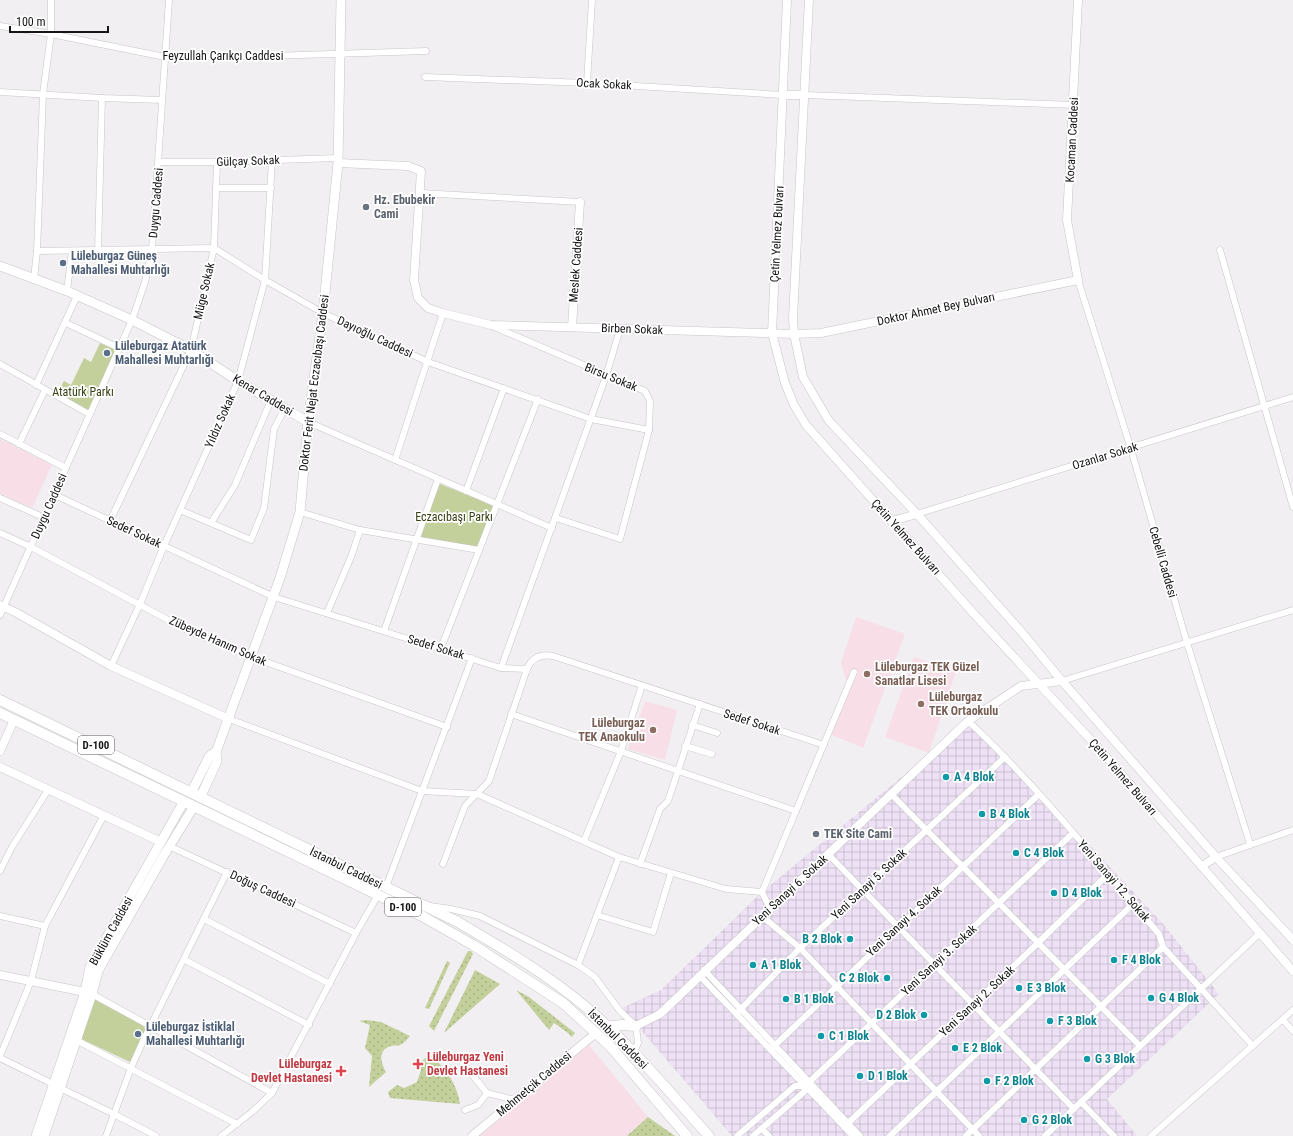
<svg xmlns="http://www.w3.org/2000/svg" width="1293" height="1136" viewBox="0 0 1293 1136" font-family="'Roboto Condensed',sans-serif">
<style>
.industrial{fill:url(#industrial-grid)}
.education{fill:#f8dee7}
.grass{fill:url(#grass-dots)}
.park{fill:#c3d09b}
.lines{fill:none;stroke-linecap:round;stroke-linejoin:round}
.minor-casing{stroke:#c7c5c8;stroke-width:7}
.tertiary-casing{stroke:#c7c5c8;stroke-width:9}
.secondary-casing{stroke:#c7c5c8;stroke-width:10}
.trunk-casing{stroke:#c7c5c8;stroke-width:11}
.minor{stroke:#fff;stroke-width:6}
.tertiary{stroke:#fff;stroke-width:8}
.secondary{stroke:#fff;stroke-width:9}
.trunk{stroke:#fff;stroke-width:10}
.worship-dot{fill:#6b7280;stroke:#fff;stroke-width:1.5}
.service-dot{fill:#5c6f8a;stroke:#fff;stroke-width:1.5}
.education-dot{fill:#8d6e63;stroke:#fff;stroke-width:1.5}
.culture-dot{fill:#0f9aa8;stroke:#fff;stroke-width:1.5}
.health-dot{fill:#e0444e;stroke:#fff;stroke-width:1.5}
.labels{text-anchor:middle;stroke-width:3.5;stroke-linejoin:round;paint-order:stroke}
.shield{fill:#fff;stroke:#5c5b5c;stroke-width:1}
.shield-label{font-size:11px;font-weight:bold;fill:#161516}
.street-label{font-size:12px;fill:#161516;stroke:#fff}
.worship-label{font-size:12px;font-weight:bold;fill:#5b616d;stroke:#fff;text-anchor:start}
.service-label{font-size:12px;font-weight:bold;fill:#4e5e75;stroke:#fff;text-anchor:start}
.park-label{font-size:12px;fill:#384113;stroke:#fff}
.education-label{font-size:12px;font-weight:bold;fill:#785e54;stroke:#fff;text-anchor:start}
.culture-label{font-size:12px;font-weight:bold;fill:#0d838f;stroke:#fff;text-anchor:start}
.health-label{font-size:12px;font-weight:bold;fill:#be3a42;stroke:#fff;text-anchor:start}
</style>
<defs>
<pattern id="industrial-grid" width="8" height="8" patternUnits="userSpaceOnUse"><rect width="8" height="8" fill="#eee1f5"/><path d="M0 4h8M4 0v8" fill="none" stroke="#cbc0d1"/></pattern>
<pattern id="grass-dots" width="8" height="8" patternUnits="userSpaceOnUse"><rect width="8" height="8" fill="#c3d09b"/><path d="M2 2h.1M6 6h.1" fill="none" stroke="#a7b285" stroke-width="1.8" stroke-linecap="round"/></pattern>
</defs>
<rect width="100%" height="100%" fill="#f2eff2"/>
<polygon class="industrial" points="970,717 1164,925 1219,994 1107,1099 1137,1136 732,1136 622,1008 661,990 762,892 926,757"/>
<g class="education">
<polygon points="0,439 52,465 32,508 0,494"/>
<polygon points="856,617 905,634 863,748 825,732 848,686 841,663"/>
<polygon points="914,657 956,671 929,753 885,737"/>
<polygon points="645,701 677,710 665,760 628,749"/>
<polygon points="589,1045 648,1117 627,1136 478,1136"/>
</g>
<g class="grass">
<polygon points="468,951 471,951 473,954 434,1031 429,1026"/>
<polygon points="447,961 450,963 429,1009 425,1008"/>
<polygon points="475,970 500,984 444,1033"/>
<polygon points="516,990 529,997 575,1033 572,1037 568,1033 554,1023 549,1030"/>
<path d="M366,1020L381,1022L410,1036C407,1039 404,1043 400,1045C398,1046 394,1045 391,1046C377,1050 381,1063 386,1072L369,1087L372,1056L365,1048L370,1025L359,1021Z"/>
<path d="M430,1055C446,1068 457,1084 460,1104L390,1098L388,1092L397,1085L404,1088L417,1082L421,1070L419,1063Z"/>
<polygon points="648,1117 675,1136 627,1136"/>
</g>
<g class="park">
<polygon points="100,343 116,350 88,411 58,392 64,381 71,385 84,358 91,362"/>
<polygon points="440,484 495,506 478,547 419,537"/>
<polygon points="94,999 142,1025 146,1029 130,1062 79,1038"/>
</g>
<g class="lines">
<defs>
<g id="minor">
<polyline points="0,26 51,34 165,57 270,56 426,51"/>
<polyline points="425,77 587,83 783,95"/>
<polyline points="587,83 592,0"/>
<polyline points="0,92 102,98 162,100"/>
<polyline points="805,95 1074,105"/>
<polyline points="159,162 217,162 337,158"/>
<polyline points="216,188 271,188"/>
<polyline points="421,193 580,202"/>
<polyline points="1220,250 1293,507"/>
<polyline points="37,251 214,248 265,280 323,313 428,362 591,419 649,430"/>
<polyline points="98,251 102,98"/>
<polyline points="34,279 37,251 43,94 51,34 51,0"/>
<polyline points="1078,280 1131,449 1187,643 1250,844"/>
<polyline points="67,291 72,251"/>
<polyline points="66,323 119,348"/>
<polyline points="492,326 645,391 650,401 649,430 620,539 556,518"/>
<polyline points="0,364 89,414"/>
<polyline points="36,385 77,296"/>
<polyline points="308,422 552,528"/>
<polyline points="0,434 66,468"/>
<polyline points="19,444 45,390"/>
<polyline points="395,460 443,313"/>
<polyline points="466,491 504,388"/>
<path d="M55,495L274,597L501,668L527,669C532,657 542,654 553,656L824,745"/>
<polyline points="0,498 45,518"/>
<polyline points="180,510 251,540 264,508 274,429 285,408"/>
<polyline points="300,512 360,530 479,550"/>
<polyline points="917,514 1293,397"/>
<polyline points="110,521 191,350 214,248 217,162"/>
<polyline points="211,523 235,485 271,400"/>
<polyline points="0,533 31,547 189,631 252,657 447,727"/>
<polyline points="327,613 351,557 360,530"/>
<polyline points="0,615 132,320 145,282 152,250 169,0"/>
<polyline points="384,631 438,479"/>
<polyline points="441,648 538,399"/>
<polyline points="111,666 140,604 164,546 238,381 265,280 272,160"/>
<polyline points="501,668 606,376 620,329"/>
<polyline points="1062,681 1293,610"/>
<polyline points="511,714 796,811"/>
<polyline points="229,719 422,791 477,794 619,857 726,889 762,892 770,909"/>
<path d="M968,721C1037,785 1098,863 1159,934L1163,947L1253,1046"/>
<polyline points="692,725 717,733"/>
<polyline points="685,746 712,754"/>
<polyline points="891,794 1140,1046"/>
<polyline points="584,841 621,751 642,685"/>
<polyline points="169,846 356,933"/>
<polyline points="828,854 1074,1109"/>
<polyline points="1216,857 1293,830"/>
<polyline points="443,864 465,806 489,781 527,669"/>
<polyline points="640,864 660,809 668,801 700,704"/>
<polyline points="0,871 12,847 48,790"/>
<polyline points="386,887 472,658"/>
<polyline points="762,892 854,672"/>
<polyline points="430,906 451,909 480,916 578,965 595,977 620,1011 636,1026 638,1043 634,1052"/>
<polyline points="597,915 653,932 671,873"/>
<polyline points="0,916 45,926"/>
<polyline points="762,916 800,948 979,1136"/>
<polyline points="204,919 330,984"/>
<polyline points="185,960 309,1025"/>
<polyline points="578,965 619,857"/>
<polyline points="704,970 860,1136"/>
<polyline points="699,975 853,1136"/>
<polyline points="92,994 272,1093"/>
<polyline points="737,1013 800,948 1005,757"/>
<polyline points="1283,1020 1293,1031"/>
<polyline points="76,1040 237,1124"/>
<polyline points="771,1049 1038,795"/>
<polyline points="0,1056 31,981 45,926 104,815"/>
<polyline points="0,1058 53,1084"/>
<polyline points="462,1062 487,1093 515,1100"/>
<polyline points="60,1088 114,1114 156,1136"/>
<polyline points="1081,1102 1114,1136"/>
<polyline points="465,1110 478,1105 487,1093"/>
<polyline points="844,1127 1038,943 1108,874"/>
<polyline points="762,1129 769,1136"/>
<polyline points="106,1136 131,1068 143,1041 227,872"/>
<polyline points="221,1136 252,1112 272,1093 356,933 378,895"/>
<polyline points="737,1136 795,1086 805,1086"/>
<polyline points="753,1136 804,1092 805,1086 1072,834"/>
<polyline points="890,1136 1133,904"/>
<polyline points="966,1136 1163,947"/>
<polyline points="1045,1136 1260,933"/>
<polyline points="1151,1136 1293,1010"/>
</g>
<g id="tertiary">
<polyline points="787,0 772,333 785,383 794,405 806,425 975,615 1101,751 1293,971"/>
<polyline points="809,0 793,318 794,334 803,377 829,421 917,514 1025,636 1062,681 1216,857 1293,940"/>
<polyline points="783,95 805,95"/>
<polyline points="338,163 408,166 421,171 414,280 418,298 428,308 443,313 491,325 794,334 821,333 1078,280 1067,220 1078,0"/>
<polyline points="572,327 580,202"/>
<polyline points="892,521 917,514"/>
<polyline points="0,605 15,612 111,666 229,719"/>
<polyline points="0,751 14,720"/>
<polyline points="0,767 161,842"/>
<polyline points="1202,866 1216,857"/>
<polyline points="0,975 85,992"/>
<polyline points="636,1026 660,1014 968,721 1021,686 1062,681"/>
<polyline points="472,1136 596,1033"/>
</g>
<g id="secondary">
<polyline points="0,266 67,291 132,320 191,350 238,381 308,422"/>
<polyline points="191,793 209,757 212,754 216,752"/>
<polyline points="200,798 217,761 216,752 280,578 300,512 308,422 323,313 338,163 341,0"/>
<polyline points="36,1136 85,992 90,967 183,803"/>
<polyline points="44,1136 92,994 98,971 164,855 193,808"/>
</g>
<g id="trunk">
<path d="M0,700L458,922C502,948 547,974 587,1008C632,1046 669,1092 709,1136"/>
<polyline points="0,713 422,916 473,945 563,1003 610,1046 687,1136"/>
<polyline points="605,1027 622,1025 636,1026"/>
</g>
</defs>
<use href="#minor" class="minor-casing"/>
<use href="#tertiary" class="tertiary-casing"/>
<use href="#secondary" class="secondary-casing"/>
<use href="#trunk" class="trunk-casing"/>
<use href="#minor" class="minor"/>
<use href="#tertiary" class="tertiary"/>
<use href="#secondary" class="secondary"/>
<use href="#trunk" class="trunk"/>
</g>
<g class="worship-dot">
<circle cx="366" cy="207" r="4"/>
<circle cx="816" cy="834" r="4"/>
</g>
<g class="service-dot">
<circle cx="63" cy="263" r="4"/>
<circle cx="107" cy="353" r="4"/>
<circle cx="138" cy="1034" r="4"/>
</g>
<g class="education-dot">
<circle cx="867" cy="674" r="4"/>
<circle cx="921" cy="704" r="4"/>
<circle cx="653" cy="730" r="4"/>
</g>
<g class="culture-dot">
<circle cx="946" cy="777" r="4"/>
<circle cx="982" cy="814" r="4"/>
<circle cx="1016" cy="853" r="4"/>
<circle cx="1054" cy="893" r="4"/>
<circle cx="850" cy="939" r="4"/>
<circle cx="1114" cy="960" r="4"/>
<circle cx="753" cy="965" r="4"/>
<circle cx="887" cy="978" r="4"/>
<circle cx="1019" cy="988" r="4"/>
<circle cx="1151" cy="998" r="4"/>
<circle cx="786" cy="999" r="4"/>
<circle cx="924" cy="1015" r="4"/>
<circle cx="1050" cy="1021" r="4"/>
<circle cx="821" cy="1036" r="4"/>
<circle cx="955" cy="1048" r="4"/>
<circle cx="1087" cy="1059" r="4"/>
<circle cx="860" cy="1076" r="4"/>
<circle cx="987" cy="1081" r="4"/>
<circle cx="1024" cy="1120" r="4"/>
</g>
<g class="health-dot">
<path d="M416 1058h4v4h4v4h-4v4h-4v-4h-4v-4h4z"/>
<path d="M339 1065h4v4h4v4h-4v4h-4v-4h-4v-4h4z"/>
</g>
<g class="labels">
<g class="shield">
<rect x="78" y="736" width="36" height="18" rx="3"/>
<rect x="385" y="898" width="36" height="18" rx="3"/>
</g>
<g class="shield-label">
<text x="96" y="749">D-100</text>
<text x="403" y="911">D-100</text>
</g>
<g class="street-label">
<text x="223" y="60">Feyzullah Çarıkçı Caddesi</text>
<text transform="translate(604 84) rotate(3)" y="4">Ocak Sokak</text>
<text transform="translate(1072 140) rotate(-87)" y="4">Kocaman Caddesi</text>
<text transform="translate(248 161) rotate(-2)" y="4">Gülçay Sokak</text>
<text transform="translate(156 203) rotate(-85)" y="4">Duygu Caddesi</text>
<text transform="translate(777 234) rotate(-87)" y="4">Çetin Yelmez Bulvarı</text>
<text transform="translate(576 265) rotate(-86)" y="4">Meslek Caddesi</text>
<text transform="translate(204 291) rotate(-77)" y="4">Müge Sokak</text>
<text transform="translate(936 309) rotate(-12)" y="4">Doktor Ahmet Bey Bulvarı</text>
<text transform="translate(632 329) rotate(2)" y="4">Birben Sokak</text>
<text transform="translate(375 337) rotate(25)" y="4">Dayıoğlu Caddesi</text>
<text transform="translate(611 377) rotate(22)" y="4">Birsu Sokak</text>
<text transform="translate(314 383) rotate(-83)" y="4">Doktor Ferit Nejat Eczacıbaşı Caddesi</text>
<text transform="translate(263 395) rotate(31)" y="4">Kenar Caddesi</text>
<text transform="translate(220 421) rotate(-66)" y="4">Yıldız Sokak</text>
<text transform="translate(1105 456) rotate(-17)" y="4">Ozanlar Sokak</text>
<text transform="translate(49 506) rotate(-66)" y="4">Duygu Caddesi</text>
<text transform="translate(134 532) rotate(25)" y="4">Sedef Sokak</text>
<text transform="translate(906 537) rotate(48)" y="4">Çetin Yelmez Bulvarı</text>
<text transform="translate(1163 562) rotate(74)" y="4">Cebelli Caddesi</text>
<text transform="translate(218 641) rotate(24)" y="4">Zübeyde Hanım Sokak</text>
<text transform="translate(436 647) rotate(17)" y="4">Sedef Sokak</text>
<text transform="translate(752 722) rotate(18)" y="4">Sedef Sokak</text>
<text transform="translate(1123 777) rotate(49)" y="4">Çetin Yelmez Bulvarı</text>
<text transform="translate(346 868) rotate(26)" y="4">İstanbul Caddesi</text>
<text transform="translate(1114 881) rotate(49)" y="4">Yeni Sanayi 12. Sokak</text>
<text transform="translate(869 884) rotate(-43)" y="4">Yeni Sanayi 5. Sokak</text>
<text transform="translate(263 889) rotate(25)" y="4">Doğuş Caddesi</text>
<text transform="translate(790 890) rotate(-43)" y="4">Yeni Sanayi 6. Sokak</text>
<text transform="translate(904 921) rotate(-43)" y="4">Yeni Sanayi 4. Sokak</text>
<text transform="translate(111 931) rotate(-61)" y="4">Büklüm Caddesi</text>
<text transform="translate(939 960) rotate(-43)" y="4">Yeni Sanayi 3. Sokak</text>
<text transform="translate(977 1001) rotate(-43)" y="4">Yeni Sanayi 2. Sokak</text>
<text transform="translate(618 1039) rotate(45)" y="4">İstanbul Caddesi</text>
<text transform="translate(534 1084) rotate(-40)" y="4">Mehmetçik Caddesi</text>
</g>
<g class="worship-label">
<text x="374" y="204">Hz. Ebubekir<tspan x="374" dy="14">Cami</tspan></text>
<text x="824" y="838">TEK Site Cami</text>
</g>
<g class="service-label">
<text x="71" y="260">Lüleburgaz Güneş<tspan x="71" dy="14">Mahallesi Muhtarlığı</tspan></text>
<text x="115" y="350">Lüleburgaz Atatürk<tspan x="115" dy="14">Mahallesi Muhtarlığı</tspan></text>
<text x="146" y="1031">Lüleburgaz İstiklal<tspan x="146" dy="14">Mahallesi Muhtarlığı</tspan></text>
</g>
<g class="park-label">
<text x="83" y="396">Atatürk Parkı</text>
<text x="454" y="521">Eczacıbaşı Parkı</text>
</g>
<g class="education-label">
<text x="875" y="671">Lüleburgaz TEK Güzel<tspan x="875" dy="14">Sanatlar Lisesi</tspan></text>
<text x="929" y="701">Lüleburgaz<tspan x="929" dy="14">TEK Ortaokulu</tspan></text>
<text x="645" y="727" text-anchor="end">Lüleburgaz<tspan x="645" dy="14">TEK Anaokulu</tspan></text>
</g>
<g class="culture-label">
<text x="954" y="781">A 4 Blok</text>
<text x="990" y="818">B 4 Blok</text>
<text x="1024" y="857">C 4 Blok</text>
<text x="1062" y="897">D 4 Blok</text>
<text x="842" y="943" text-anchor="end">B 2 Blok</text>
<text x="1122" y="964">F 4 Blok</text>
<text x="761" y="969">A 1 Blok</text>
<text x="879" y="982" text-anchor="end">C 2 Blok</text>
<text x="1027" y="992">E 3 Blok</text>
<text x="1159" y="1002">G 4 Blok</text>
<text x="794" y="1003">B 1 Blok</text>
<text x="916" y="1019" text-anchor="end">D 2 Blok</text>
<text x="1058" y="1025">F 3 Blok</text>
<text x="829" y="1040">C 1 Blok</text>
<text x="963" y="1052">E 2 Blok</text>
<text x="1095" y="1063">G 3 Blok</text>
<text x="868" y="1080">D 1 Blok</text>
<text x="995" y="1085">F 2 Blok</text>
<text x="1032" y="1124">G 2 Blok</text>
</g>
<g class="health-label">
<text x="427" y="1061">Lüleburgaz Yeni<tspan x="427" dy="14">Devlet Hastanesi</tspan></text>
<text x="332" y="1068" text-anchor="end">Lüleburgaz<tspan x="332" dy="14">Devlet Hastanesi</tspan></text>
</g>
</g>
<path d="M10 26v6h98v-6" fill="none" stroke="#161516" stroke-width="2"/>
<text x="16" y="26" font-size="12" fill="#161516" stroke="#ffffff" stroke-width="3" paint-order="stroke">100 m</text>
</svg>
